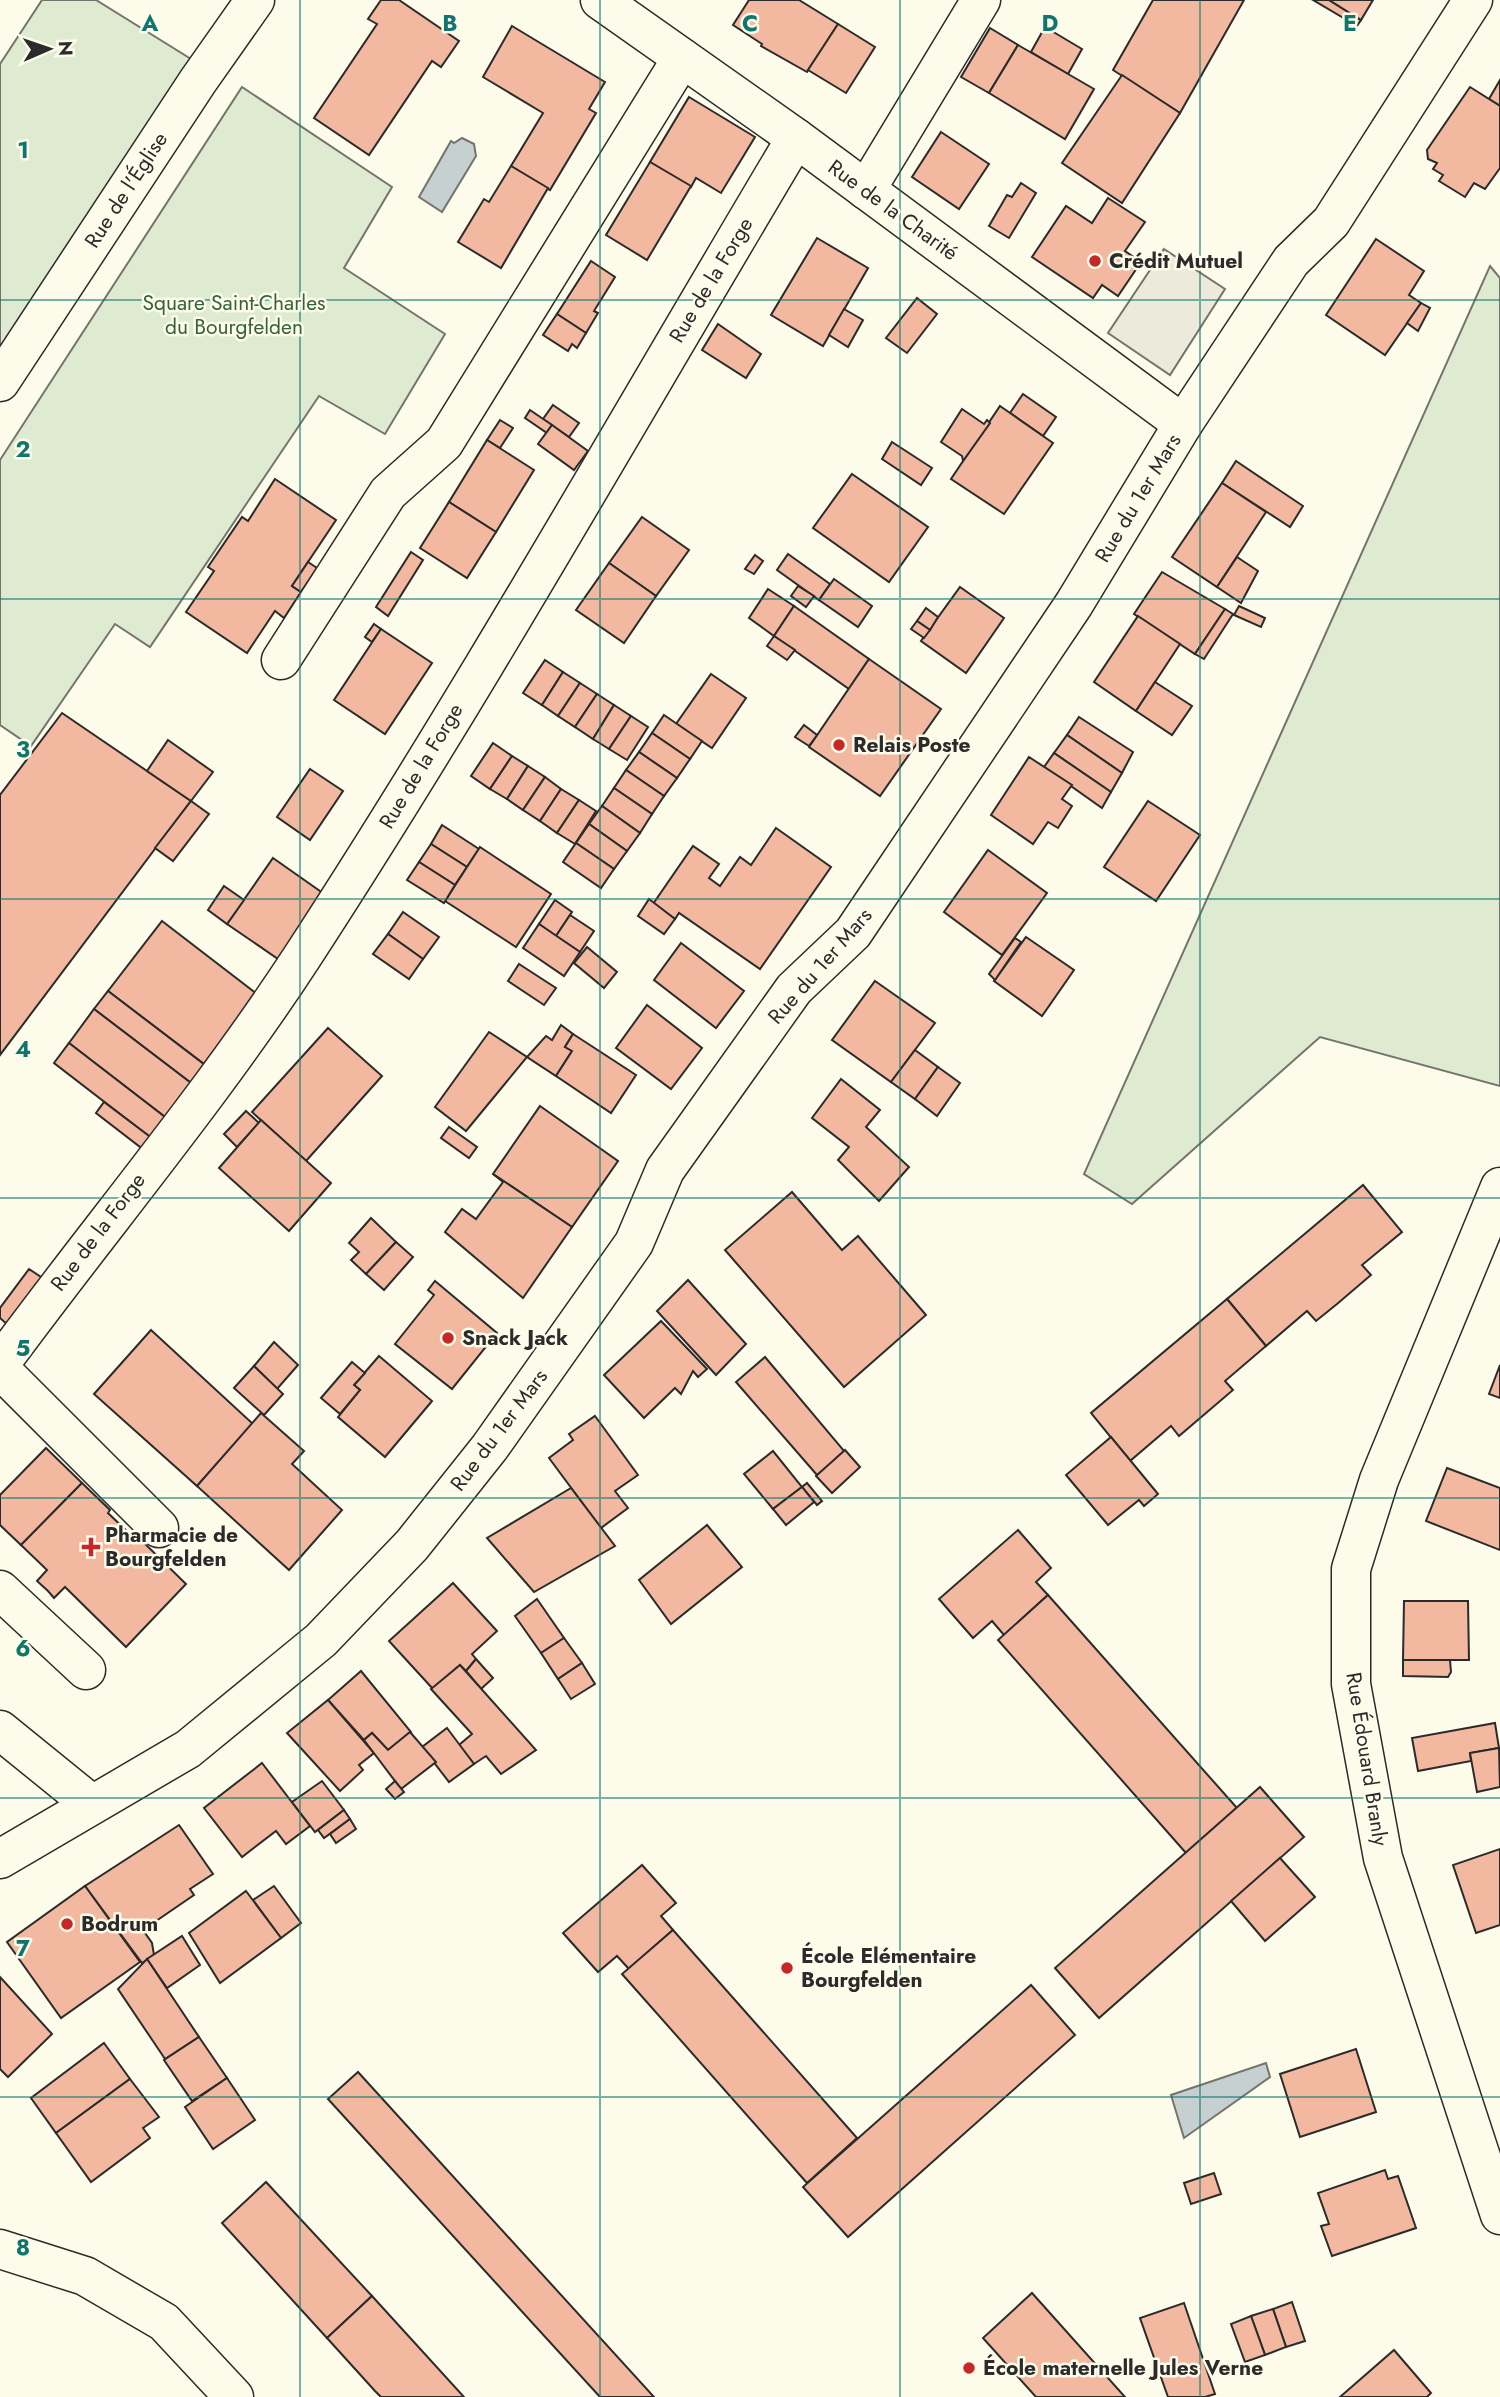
<svg xmlns="http://www.w3.org/2000/svg" width="1500" height="2397" viewBox="0 0 1500 2397" font-family="Jost,sans-serif">
<style>
.green{fill:#deebd1;stroke:#74746e;stroke-width:2}
.parking{fill:#eceadb;stroke:#74746e;stroke-width:2}
.water{fill:#c7d0d0;stroke:#74746e;stroke-width:2}
.building{fill:#f2b8a0;stroke:#2b2b2b;stroke-width:2}
.lines{fill:none;stroke-linecap:round;stroke-linejoin:round}
.minor-casing{stroke:#2b2b2b;stroke-width:41}
.major-casing{stroke:#2b2b2b;stroke-width:41}
.minor{stroke:#fdfbea;stroke-width:38}
.major{stroke:#fdfbea;stroke-width:38}
.grid{fill:none;stroke:#0f766e;stroke-width:2;stroke-opacity:0.55}
.poi-dot{fill:#c62828;stroke:#fdfbea;stroke-width:2.5}
.labels{text-anchor:middle;stroke-width:5;stroke-linejoin:round;paint-order:stroke}
.street-label{font-size:21px;fill:#2b2b2b;stroke:#fdfbea}
.poi-label{font-size:21px;font-weight:bold;fill:#2b2b2b;stroke:#fdfbea;text-anchor:start}
.park-label{font-size:21px;fill:#34623c;stroke:#fdfbea}
.grid-label{font-size:23px;text-anchor:middle;font-weight:bold;fill:#0f766e;stroke:#fdfbea;stroke-width:5;stroke-linejoin:round;paint-order:stroke}
</style>
<rect width="100%" height="100%" fill="#fdfbea"/>
<g class="green">
<polygon points="42,0 96,0 191,59 0,352 0,64"/>
<polygon points="242,87 392,187 344,268 445,334 385,434 319,396 150,647 115,624 31,746 0,725 0,460"/>
<polygon points="1490,266 1500,278 1500,1086 1320,1037 1132,1204 1084,1174"/>
</g>
<polygon class="parking" points="1164,249 1225,289 1170,375 1108,333"/>
<g class="water">
<polygon points="462,138 474,144 476,156 442,212 419,197 451,141 454,143"/>
<polygon points="1266,2063 1270,2077 1184,2138 1171,2095"/>
</g>
<g class="building">
<polygon points="381,0 399,0 459,41 441,67 432,61 369,155 314,118 377,24 368,19"/>
<polygon points="749,0 799,0 838,24 807,72 761,46 762,44 733,25"/>
<polygon points="1153,0 1244,0 1180,113 1113,70"/>
<polygon points="1313,0 1329,0 1361,20 1357,26"/>
<polygon points="1329,0 1373,0 1361,20"/>
<polygon points="838,24 875,47 846,93 808,70"/>
<polygon points="512,26 605,82 589,109 596,113 550,190 511,166 543,113 483,77"/>
<polygon points="1045,27 1082,49 1068,74 1031,52"/>
<polygon points="990,28 1018,45 989,93 961,77"/>
<polygon points="1018,45 1094,89 1065,139 989,93"/>
<polygon points="1122,75 1180,113 1122,203 1062,163"/>
<polygon points="1500,80 1500,106 1489,99"/>
<polygon points="1470,87 1500,106 1500,168 1485,189 1474,183 1465,197 1439,181 1443,175 1433,169 1437,163 1428,159 1427,150"/>
<polygon points="689,97 755,137 721,193 696,178 691,187 650,162"/>
<polygon points="941,132 989,164 959,209 912,177"/>
<polygon points="650,162 691,186 647,260 606,235"/>
<polygon points="511,166 548,188 501,268 458,242 484,199 489,202"/>
<polygon points="1021,183 1036,193 1009,238 989,226 1007,195 1012,197"/>
<polygon points="1108,198 1145,222 1125,251 1141,262 1118,296 1102,285 1093,298 1032,257 1066,206 1092,223"/>
<polygon points="817,238 868,268 823,346 771,315"/>
<polygon points="1376,239 1424,271 1409,295 1421,303 1385,355 1326,315"/>
<polygon points="591,261 615,277 594,311 598,313 586,333 557,314"/>
<polygon points="917,298 937,314 907,353 886,338"/>
<polygon points="1421,303 1430,308 1418,331 1407,323"/>
<polygon points="844,309 863,320 848,347 829,335"/>
<polygon points="557,314 586,333 577,348 572,344 568,351 543,335"/>
<polygon points="718,324 761,354 746,378 702,350"/>
<polygon points="1023,394 1056,417 1043,436 1010,413"/>
<polygon points="553,405 579,423 569,437 543,419"/>
<polygon points="1000,406 1053,443 1004,514 951,479"/>
<polygon points="962,409 984,424 987,420 990,423 963,461 962,456 941,442"/>
<polygon points="530,410 552,425 547,433 525,418"/>
<polygon points="500,420 513,428 500,448 487,440"/>
<polygon points="552,425 588,451 574,470 538,444"/>
<polygon points="487,440 534,470 496,532 449,502"/>
<polygon points="892,442 932,468 921,485 882,459"/>
<polygon points="1236,461 1303,506 1290,527 1222,483"/>
<polygon points="852,474 928,527 889,582 813,528"/>
<polygon points="275,479 336,520 292,586 301,592 284,618 275,611 247,653 186,612 214,571 208,567 242,517 248,521"/>
<polygon points="1222,483 1266,512 1217,587 1172,557"/>
<polygon points="449,502 496,532 467,578 420,548"/>
<polygon points="642,517 689,550 656,596 609,563"/>
<polygon points="411,552 423,560 388,616 376,607"/>
<polygon points="788,554 830,584 819,600 777,570"/>
<polygon points="755,555 763,561 754,574 745,569"/>
<polygon points="1237,557 1258,571 1241,603 1217,587"/>
<polygon points="308,562 317,568 301,592 292,586"/>
<polygon points="609,563 656,596 624,643 576,610"/>
<polygon points="1162,572 1225,609 1195,654 1134,614"/>
<polygon points="834,579 872,606 858,627 819,600"/>
<polygon points="798,586 814,596 806,607 791,596"/>
<polygon points="960,587 1004,618 966,673 921,641"/>
<polygon points="768,589 794,606 774,636 749,618"/>
<polygon points="794,606 869,659 849,689 774,636"/>
<polygon points="1239,606 1265,618 1261,627 1234,615"/>
<polygon points="926,608 938,617 930,630 917,621"/>
<polygon points="1225,609 1233,614 1204,659 1195,654"/>
<polygon points="1138,616 1180,644 1136,711 1094,682"/>
<polygon points="917,621 930,630 924,638 911,629"/>
<polygon points="374,624 381,629 372,642 365,637"/>
<polygon points="381,629 432,663 385,734 334,700"/>
<polygon points="774,636 795,650 787,660 767,646"/>
<polygon points="869,659 941,709 880,796 809,747"/>
<polygon points="545,660 563,672 542,705 523,693"/>
<polygon points="563,672 580,683 558,716 542,705"/>
<polygon points="711,674 746,698 712,748 676,724"/>
<polygon points="1155,682 1192,706 1172,735 1136,711"/>
<polygon points="580,683 597,694 575,727 558,716"/>
<polygon points="597,694 614,705 593,739 575,727"/>
<polygon points="614,705 631,716 609,749 593,739"/>
<polygon points="62,713 191,801 0,1055 0,795"/>
<polygon points="664,715 702,741 690,759 652,733"/>
<polygon points="631,716 648,727 627,760 609,749"/>
<polygon points="1079,717 1133,752 1122,773 1067,735"/>
<polygon points="804,725 817,735 809,746 795,737"/>
<polygon points="652,733 690,759 677,778 639,752"/>
<polygon points="1067,735 1122,773 1111,792 1054,753"/>
<polygon points="168,740 213,772 191,801 147,771"/>
<polygon points="493,743 512,756 490,789 471,776"/>
<polygon points="639,752 677,778 664,796 626,770"/>
<polygon points="1054,753 1111,792 1102,808 1044,767"/>
<polygon points="512,756 528,766 507,799 490,789"/>
<polygon points="1029,757 1072,785 1062,799 1072,806 1058,828 1048,822 1033,844 991,815"/>
<polygon points="528,766 545,777 523,810 507,799"/>
<polygon points="310,769 343,791 310,840 277,817"/>
<polygon points="626,770 664,796 652,814 614,788"/>
<polygon points="545,777 561,789 540,821 523,810"/>
<polygon points="614,788 652,814 640,833 602,806"/>
<polygon points="561,789 579,800 557,833 540,821"/>
<polygon points="579,800 596,811 575,844 557,833"/>
<polygon points="191,801 209,814 173,861 155,848"/>
<polygon points="1148,801 1200,835 1156,901 1104,867"/>
<polygon points="602,806 640,833 627,851 589,824"/>
<polygon points="589,824 627,851 614,869 576,843"/>
<polygon points="442,825 479,849 467,867 431,844"/>
<polygon points="776,828 831,867 760,969 679,913 675,919 653,904 693,846 719,864 709,878 720,886 740,857 751,865"/>
<polygon points="576,843 614,869 601,888 563,862"/>
<polygon points="431,844 467,867 455,885 419,862"/>
<polygon points="480,847 551,894 516,947 445,901"/>
<polygon points="988,850 1047,893 1002,955 944,912"/>
<polygon points="273,858 327,896 281,961 227,924"/>
<polygon points="419,862 455,885 444,903 407,880"/>
<polygon points="224,886 244,900 227,924 208,910"/>
<polygon points="649,899 675,919 664,934 638,916"/>
<polygon points="555,900 572,912 556,936 539,924"/>
<polygon points="403,912 439,937 423,959 388,934"/>
<polygon points="570,915 594,931 580,952 556,936"/>
<polygon points="162,921 257,994 204,1064 108,991"/>
<polygon points="539,924 580,952 564,976 523,948"/>
<polygon points="388,934 423,959 409,979 373,954"/>
<polygon points="1026,937 1074,970 1042,1016 994,981"/>
<polygon points="1015,938 1021,942 995,980 989,974"/>
<polygon points="681,943 744,991 716,1028 654,980"/>
<polygon points="587,947 617,972 604,988 574,963"/>
<polygon points="519,964 556,988 544,1005 508,981"/>
<polygon points="875,981 935,1023 891,1082 832,1040"/>
<polygon points="108,991 205,1065 191,1083 94,1009"/>
<polygon points="647,1005 702,1048 671,1089 616,1048"/>
<polygon points="94,1009 191,1083 165,1117 69,1043"/>
<polygon points="561,1025 573,1034 565,1047 572,1051 556,1076 527,1057 546,1036 552,1040"/>
<polygon points="328,1028 382,1076 306,1161 252,1112"/>
<polygon points="489,1032 527,1057 466,1131 435,1107"/>
<polygon points="573,1034 636,1075 611,1113 556,1076 572,1051 565,1047"/>
<polygon points="69,1043 165,1117 150,1137 54,1063"/>
<polygon points="915,1050 938,1067 915,1099 891,1082"/>
<polygon points="938,1067 960,1083 937,1116 915,1099"/>
<polygon points="841,1079 880,1110 866,1127 909,1167 879,1201 838,1160 849,1147 812,1118"/>
<polygon points="104,1102 153,1139 144,1150 96,1113"/>
<polygon points="540,1106 618,1161 572,1227 493,1174"/>
<polygon points="246,1111 259,1123 237,1147 224,1134"/>
<polygon points="261,1120 331,1183 289,1231 219,1168"/>
<polygon points="449,1127 477,1147 469,1158 441,1138"/>
<polygon points="493,1174 572,1227 523,1298 445,1232 462,1209 476,1219 503,1182"/>
<polygon points="1363,1185 1402,1232 1362,1265 1371,1275 1337,1304 1316,1321 1307,1311 1266,1346 1227,1299"/>
<polygon points="792,1192 842,1250 858,1236 926,1315 844,1387 725,1250"/>
<polygon points="371,1218 396,1242 366,1274 351,1260 359,1252 349,1243"/>
<polygon points="396,1242 413,1257 384,1290 366,1274"/>
<polygon points="29,1269 44,1279 9,1326 0,1318 0,1308"/>
<polygon points="688,1280 746,1344 716,1375 657,1311"/>
<polygon points="435,1281 497,1333 452,1389 395,1344 434,1295 428,1290"/>
<polygon points="1227,1299 1266,1346 1225,1381 1233,1390 1179,1436 1171,1426 1130,1461 1091,1413"/>
<polygon points="661,1321 707,1369 698,1377 693,1371 681,1394 675,1388 644,1418 604,1375"/>
<polygon points="151,1330 253,1424 197,1486 94,1394"/>
<polygon points="274,1342 298,1365 277,1389 254,1366"/>
<polygon points="379,1356 432,1401 385,1457 338,1417 360,1390 354,1385"/>
<polygon points="765,1357 845,1452 817,1475 736,1382"/>
<polygon points="352,1362 365,1373 354,1385 360,1390 340,1414 321,1398"/>
<polygon points="1500,1365 1500,1398 1489,1394"/>
<polygon points="254,1366 283,1394 264,1415 234,1388"/>
<polygon points="261,1413 304,1451 292,1464 342,1510 289,1570 197,1486"/>
<polygon points="595,1416 638,1475 615,1491 628,1508 601,1528 549,1458 573,1440 569,1434"/>
<polygon points="1111,1437 1158,1494 1144,1506 1139,1500 1108,1525 1066,1475"/>
<polygon points="46,1448 82,1483 21,1545 0,1525 0,1495"/>
<polygon points="845,1450 860,1467 832,1493 816,1476"/>
<polygon points="773,1451 802,1487 773,1509 744,1474"/>
<polygon points="1447,1468 1500,1488 1500,1550 1426,1521"/>
<polygon points="82,1483 110,1510 108,1513 131,1535 134,1533 186,1584 126,1647 65,1587 54,1598 48,1591 37,1581 47,1570 21,1545"/>
<polygon points="807,1483 822,1501 817,1505 802,1487"/>
<polygon points="802,1487 814,1502 786,1525 773,1509"/>
<polygon points="571,1488 615,1546 534,1592 487,1538"/>
<polygon points="707,1525 742,1567 671,1624 639,1580"/>
<polygon points="1018,1530 1051,1568 1036,1582 1048,1595 1004,1635 992,1621 973,1638 939,1599"/>
<polygon points="453,1583 497,1631 472,1654 476,1659 466,1671 460,1665 433,1689 389,1641"/>
<polygon points="1048,1595 1237,1808 1186,1853 998,1640"/>
<polygon points="537,1599 564,1638 541,1653 515,1616"/>
<polygon points="1404,1601 1468,1601 1469,1660 1403,1660"/>
<polygon points="564,1638 582,1663 558,1679 541,1653"/>
<polygon points="476,1659 493,1678 481,1689 466,1671"/>
<polygon points="1403,1660 1450,1660 1451,1672 1448,1677 1403,1676"/>
<polygon points="582,1663 595,1684 571,1699 558,1679"/>
<polygon points="460,1665 536,1750 501,1774 486,1756 474,1764 459,1745 472,1734 431,1689"/>
<polygon points="361,1671 411,1732 388,1750 372,1733 364,1740 328,1700"/>
<polygon points="328,1700 374,1753 359,1765 363,1770 340,1791 287,1733"/>
<polygon points="1495,1723 1499,1748 1470,1753 1471,1761 1418,1771 1412,1738"/>
<polygon points="447,1728 474,1764 449,1782 422,1747"/>
<polygon points="410,1732 436,1762 401,1789 364,1740 372,1733 388,1750"/>
<polygon points="1499,1748 1500,1787 1477,1792 1470,1753"/>
<polygon points="262,1763 310,1826 286,1844 276,1831 242,1857 204,1808"/>
<polygon points="322,1781 344,1810 315,1832 292,1802"/>
<polygon points="395,1781 404,1792 395,1799 386,1789"/>
<polygon points="1260,1787 1304,1837 1099,2018 1055,1968"/>
<polygon points="344,1810 350,1819 324,1838 318,1830"/>
<polygon points="350,1819 356,1829 336,1843 330,1834"/>
<polygon points="179,1825 213,1874 190,1889 194,1895 143,1930 152,1943 154,1955 142,1963 85,1886"/>
<polygon points="1500,1849 1500,1925 1476,1933 1453,1865"/>
<polygon points="1280,1858 1315,1897 1265,1941 1231,1901"/>
<polygon points="642,1865 676,1903 661,1916 673,1930 629,1969 617,1956 598,1972 563,1933"/>
<polygon points="85,1886 140,1962 61,2018 7,1942"/>
<polygon points="274,1886 301,1923 281,1938 253,1900"/>
<polygon points="246,1891 281,1938 220,1983 189,1933"/>
<polygon points="673,1930 857,2138 807,2183 622,1974"/>
<polygon points="182,1936 200,1965 167,1988 147,1959"/>
<polygon points="147,1959 199,2037 165,2059 118,1989"/>
<polygon points="0,1977 52,2034 8,2077 0,2069"/>
<polygon points="1031,1985 1075,2035 848,2237 803,2187"/>
<polygon points="199,2037 227,2078 192,2101 164,2060"/>
<polygon points="104,2043 130,2079 56,2133 31,2098"/>
<polygon points="1356,2049 1376,2112 1300,2137 1280,2074"/>
<polygon points="358,2072 654,2397 600,2397 328,2099"/>
<polygon points="227,2078 255,2120 213,2149 185,2107"/>
<polygon points="130,2079 159,2117 143,2128 150,2138 91,2182 56,2133"/>
<polygon points="1385,2170 1388,2179 1398,2176 1416,2228 1332,2256 1321,2226 1329,2224 1318,2193"/>
<polygon points="1214,2173 1221,2194 1191,2204 1184,2183"/>
<polygon points="266,2182 372,2296 327,2338 222,2223"/>
<polygon points="1032,2293 1125,2397 1036,2397 983,2338"/>
<polygon points="372,2296 464,2397 381,2397 375,2391 327,2338"/>
<polygon points="1292,2302 1305,2341 1286,2347 1273,2309"/>
<polygon points="1184,2303 1215,2394 1205,2397 1168,2397 1140,2318"/>
<polygon points="1273,2309 1286,2347 1265,2355 1251,2316"/>
<polygon points="1251,2316 1265,2355 1245,2362 1231,2324"/>
<polygon points="1394,2350 1431,2393 1427,2397 1340,2397"/>
</g>
<g class="lines">
<defs>
<g id="minor">
<polyline points="600,0 796,138 1183,424"/>
<polyline points="866,190 981,0"/>
<polyline points="0,382 198,81 255,0"/>
<polyline points="281,660 388,493 444,443 682,58"/>
<polyline points="1500,1187 1379,1480 1351,1569 1351,1684 1383,1858 1500,2215"/>
<path d="M0,1364C100,1228 210,1098 302,957C476,690 633,411 796,138"/>
<polyline points="0,1369 159,1528"/>
<polyline points="0,1590 86,1670"/>
<polyline points="0,2249 85,2276 164,2322 234,2397"/>
</g>
<g id="major">
<polyline points="0,1730 90,1803"/>
<polyline points="0,1859 188,1749 321,1640 412,1545 490,1447 634,1243 665,1170 794,989 853,933 1074,604 1183,424 1291,261 1331,222 1473,0"/>
</g>
</defs>
<use href="#minor" class="minor-casing"/>
<use href="#major" class="major-casing"/>
<use href="#minor" class="minor"/>
<use href="#major" class="major"/>
</g>
<path class="grid" d="M300,0V2397M600,0V2397M900,0V2397M1200,0V2397M0,300H1500M0,599H1500M0,899H1500M0,1198H1500M0,1498H1500M0,1798H1500M0,2097H1500"/>
<g class="poi-dot">
<circle cx="1095" cy="261" r="7"/>
<circle cx="839" cy="745" r="7"/>
<circle cx="448" cy="1338" r="7"/>
<path d="M87.5 1536.5h7v7h7v7h-7v7h-7v-7h-7v-7h7z"/>
<circle cx="67" cy="1924" r="7"/>
<circle cx="787" cy="1968" r="7"/>
<circle cx="969" cy="2368" r="7"/>
</g>
<g class="labels">
<g class="street-label">
<text transform="translate(126 190) rotate(-57)" y="7">Rue de l'Église</text>
<text transform="translate(893 210) rotate(36)" y="7">Rue de la Charité</text>
<text transform="translate(711 280) rotate(-59)" y="7">Rue de la Forge</text>
<text transform="translate(1138 498) rotate(-59)" y="7">Rue du 1er Mars</text>
<text transform="translate(421 766) rotate(-59)" y="7">Rue de la Forge</text>
<text transform="translate(820 966) rotate(-49)" y="7">Rue du 1er Mars</text>
<text transform="translate(98 1232) rotate(-53)" y="7">Rue de la Forge</text>
<text transform="translate(499 1430) rotate(-53)" y="7">Rue du 1er Mars</text>
<text transform="translate(1367 1759) rotate(81)" y="7">Rue Édouard Branly</text>
</g>
<g class="poi-label">
<text x="1109" y="268">Crédit Mutuel</text>
<text x="853" y="752">Relais Poste</text>
<text x="462" y="1345">Snack Jack</text>
<text x="105" y="1542">Pharmacie de<tspan x="105" dy="24">Bourgfelden</tspan></text>
<text x="81" y="1931">Bodrum</text>
<text x="801" y="1963">École Elémentaire<tspan x="801" dy="24">Bourgfelden</tspan></text>
<text x="983" y="2375">École maternelle Jules Verne</text>
</g>
<g class="park-label">
<text x="234" y="310">Square Saint-Charles<tspan x="234" dy="24">du Bourgfelden</tspan></text>
</g>
</g>
<g class="grid-label">
<text x="150" y="31">A</text>
<text x="450" y="31">B</text>
<text x="750" y="31">C</text>
<text x="1050" y="31">D</text>
<text x="1350" y="31">E</text>
<text x="23" y="158">1</text>
<text x="23" y="457">2</text>
<text x="23" y="757">3</text>
<text x="23" y="1057">4</text>
<text x="23" y="1356">5</text>
<text x="23" y="1656">6</text>
<text x="23" y="1956">7</text>
<text x="23" y="2255">8</text>
</g>
<g transform="translate(49 49) rotate(88)" stroke="#fdfbea" stroke-width="5" paint-order="stroke">
<path d="M0-5L12 26L0 18L-12 26Z" fill="#2b2b2b"/>
<text y="-10" font-size="19" font-weight="bold" text-anchor="middle" fill="#2b2b2b">N</text>
</g>
</svg>
